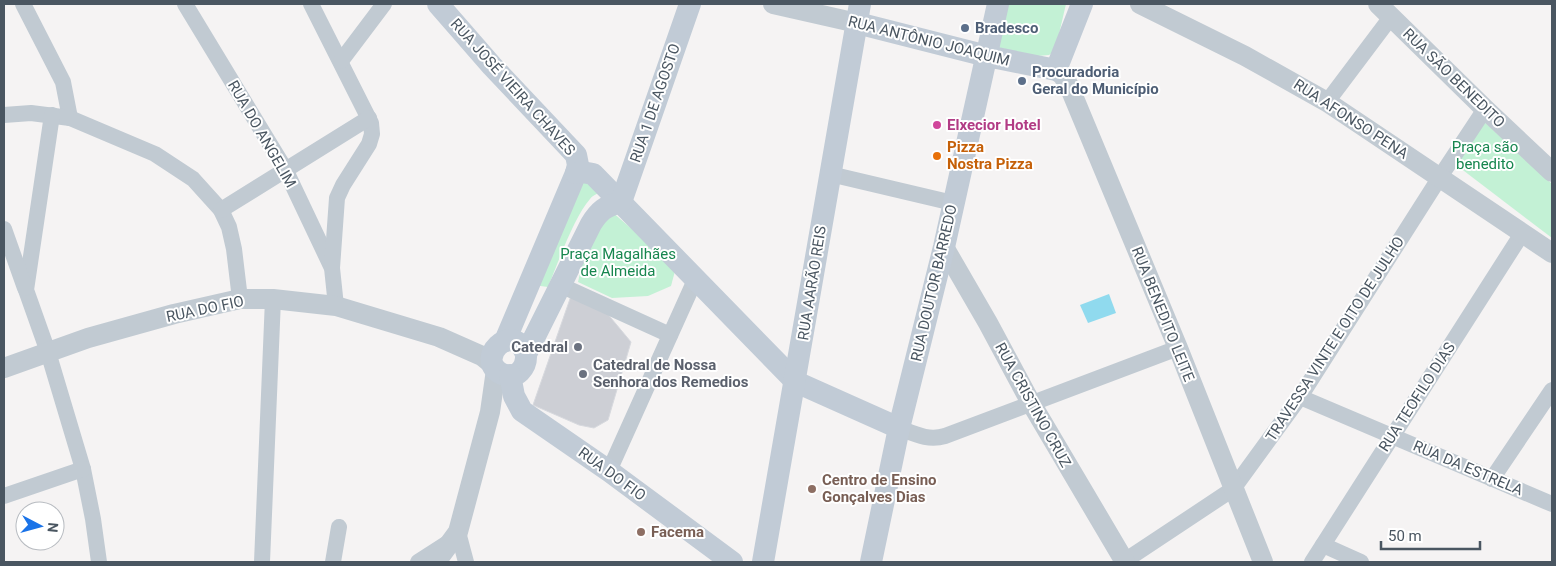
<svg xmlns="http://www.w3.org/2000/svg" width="1556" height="566" viewBox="0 0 1556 566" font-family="Roboto,sans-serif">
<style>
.green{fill:#c3f1d5}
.water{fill:#90daee}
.building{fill:#cdcfd5;stroke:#d7d9de}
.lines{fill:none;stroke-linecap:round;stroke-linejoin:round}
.minor{stroke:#c1cad2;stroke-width:16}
.tertiary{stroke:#c1cad2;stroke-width:20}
.secondary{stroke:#c1cbd6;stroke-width:22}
.service-dot{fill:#5c6f8a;stroke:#fff;stroke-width:2}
.hotel-dot{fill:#d1479c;stroke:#fff;stroke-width:2}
.food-dot{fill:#e8710a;stroke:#fff;stroke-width:2}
.worship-dot{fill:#6b7280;stroke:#fff;stroke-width:2}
.education-dot{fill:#8d6e63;stroke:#fff;stroke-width:2}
.labels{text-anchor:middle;stroke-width:4;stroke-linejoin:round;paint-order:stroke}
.service-label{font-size:15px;font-weight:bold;fill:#4e5e75;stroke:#fff;text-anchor:start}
.street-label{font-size:15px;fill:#4a5661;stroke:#fff}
.hotel-label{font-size:15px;font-weight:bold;fill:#b23c85;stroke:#fff;text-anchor:start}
.food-label{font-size:15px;font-weight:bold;fill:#c56008;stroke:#fff;text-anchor:start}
.park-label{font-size:15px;fill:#17864f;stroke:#fff}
.worship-label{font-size:15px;font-weight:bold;fill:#5b616d;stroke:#fff;text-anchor:end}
.education-label{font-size:15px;font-weight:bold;fill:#785e54;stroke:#fff;text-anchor:start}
</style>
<rect width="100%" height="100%" fill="#f5f3f3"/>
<g class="green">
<polygon points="996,4 1066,4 1055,51 1049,55 1037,56 992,46"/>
<polygon points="1480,118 1552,184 1552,238 1451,161"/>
<path d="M579,175L603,190C599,193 593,195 590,199C574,217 558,263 548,287L533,285Z"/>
<polygon points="611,211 649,244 675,271 671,286 648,296 612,298 578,282 586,246"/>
</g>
<polygon class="water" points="1109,294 1116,313 1088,323 1080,305"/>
<polygon class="building" points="571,296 606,312 631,342 608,420 594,428 579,425 533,405"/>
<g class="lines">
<g class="minor">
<polyline points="23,4 63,82 70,118"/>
<polyline points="185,4 285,169 331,266"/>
<polyline points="311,4 371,123 372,134 369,144 343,185 337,198 332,268 336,306"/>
<polyline points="341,61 384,4"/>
<polyline points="1327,102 1391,17"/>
<polyline points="4,115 31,113 70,118 155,154 193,179 221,210 229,227 234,249 240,299"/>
<polyline points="52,115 26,290 48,352 83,469 93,519 99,562"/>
<polyline points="830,174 953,203"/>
<polyline points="221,210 369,118"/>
<polyline points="4,229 25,288"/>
<polyline points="560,285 670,335"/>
<polyline points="1300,397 1552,504"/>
<path d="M899,428C915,434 928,441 945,436L1178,348"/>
<polyline points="609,471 695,280"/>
<polyline points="1492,479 1552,390"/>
<polyline points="4,496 83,469"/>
<polyline points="458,532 466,562"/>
<polyline points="1323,545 1361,562"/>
<polyline points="262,562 273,299"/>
<polyline points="333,562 339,527"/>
<polyline points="418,562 446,544"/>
<polyline points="1123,562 1233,489 1300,397 1440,177 1485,109"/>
<polyline points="1312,562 1523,232"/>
</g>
<g class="tertiary">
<polyline points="773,4 857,23"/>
<polyline points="1140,4 1245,56 1327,102 1552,253"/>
<polyline points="1378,4 1485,109 1552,172"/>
<polyline points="1056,70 1063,76 1069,86 1178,348 1263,562"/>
<polyline points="944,247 988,323 1031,403 1125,562"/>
<polyline points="4,368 88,338 174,314 240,299 273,299 336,306 439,337 482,356 493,365"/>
<polyline points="436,562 458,532 490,412 496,370"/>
</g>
<g class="secondary">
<polyline points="438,4 492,66 576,155 578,165 576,173 505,341"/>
<polyline points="857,23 987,56 1056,70 1082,4"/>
<polyline points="576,173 582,172 593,174 796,382 899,428"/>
<path d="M526,354C512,319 473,360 502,374C517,381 527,367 526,354L591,224C599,211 605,206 621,202L690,4"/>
<polyline points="510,375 514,396 522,411 609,471 732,562"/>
<polyline points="763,562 860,4"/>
<polyline points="871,562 899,428 944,247 998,4"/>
</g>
</g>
<g class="service-dot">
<circle cx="965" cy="28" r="5"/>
<circle cx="1022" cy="81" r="5"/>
</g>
<circle class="hotel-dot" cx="937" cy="125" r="5"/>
<circle class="food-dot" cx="937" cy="156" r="5"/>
<g class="worship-dot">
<circle cx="578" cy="347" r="5"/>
<circle cx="583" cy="374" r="5"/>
</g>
<g class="education-dot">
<circle cx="812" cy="489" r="5"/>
<circle cx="641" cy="532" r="5"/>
</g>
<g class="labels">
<g class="service-label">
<text x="975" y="33">Bradesco</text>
<text x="1032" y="77">Procuradoria<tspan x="1032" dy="17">Geral do Município</tspan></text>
</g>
<g class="street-label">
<text transform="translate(929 41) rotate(14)" y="5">RUA ANTÔNIO JOAQUIM</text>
<text transform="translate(1454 78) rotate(44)" y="5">RUA SÃO BENEDITO</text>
<text transform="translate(513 87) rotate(48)" y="5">RUA JOSÉ VIEIRA CHAVES</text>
<text transform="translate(655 103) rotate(-71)" y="5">RUA 1 DE AGOSTO</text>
<text transform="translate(1351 119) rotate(33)" y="5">RUA AFONSO PENA</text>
<text transform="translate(262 134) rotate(60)" y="5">RUA DO ANGELIM</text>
<text transform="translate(812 283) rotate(-81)" y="5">RUA AARÃO REIS</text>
<text transform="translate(934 283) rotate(-77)" y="5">RUA DOUTOR BARREDO</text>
<text transform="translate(205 309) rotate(-12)" y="5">RUA DO FIO</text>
<text transform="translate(1163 314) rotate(68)" y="5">RUA BENEDITO LEITE</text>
<text transform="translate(1335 339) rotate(-57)" y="5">TRAVESSA VINTE E OITO DE JULHO</text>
<text transform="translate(1417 397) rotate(-57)" y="5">RUA TEOFILO DIAS</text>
<text transform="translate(1033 405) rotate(61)" y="5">RUA CRISTINO CRUZ</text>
<text transform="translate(1468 468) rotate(23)" y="5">RUA DA ESTRELA</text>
<text transform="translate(612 474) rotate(36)" y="5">RUA DO FIO</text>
</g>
<g class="hotel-label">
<text x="947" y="130">Elxecior Hotel</text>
</g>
<g class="food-label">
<text x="947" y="152">Pizza<tspan x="947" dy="17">Nostra Pizza</tspan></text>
</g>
<g class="park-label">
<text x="1485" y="152">Praça são<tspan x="1485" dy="17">benedito</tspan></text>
<text x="618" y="259">Praça Magalhães<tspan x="618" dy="17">de Almeida</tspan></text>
</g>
<g class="worship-label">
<text x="568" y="352">Catedral</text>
<text x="593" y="370" text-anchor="start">Catedral de Nossa<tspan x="593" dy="17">Senhora dos Remedios</tspan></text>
</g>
<g class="education-label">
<text x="822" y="485">Centro de Ensino<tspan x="822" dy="17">Gonçalves Dias</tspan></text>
<text x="651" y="537">Facema</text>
</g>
</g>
<rect width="1556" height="566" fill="none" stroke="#4a5661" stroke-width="10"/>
<g transform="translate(40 526) rotate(96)"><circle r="24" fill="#ffffff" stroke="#b7bbc0"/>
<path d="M0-4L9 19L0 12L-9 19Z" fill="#1a73e8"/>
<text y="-8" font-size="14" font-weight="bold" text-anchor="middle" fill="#4a5661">N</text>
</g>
<path d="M1381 541v8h99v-8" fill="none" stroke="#4a5661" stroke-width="2.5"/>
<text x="1388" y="541" font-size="15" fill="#4a5661" stroke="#ffffff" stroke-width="4" paint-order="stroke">50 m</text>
</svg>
